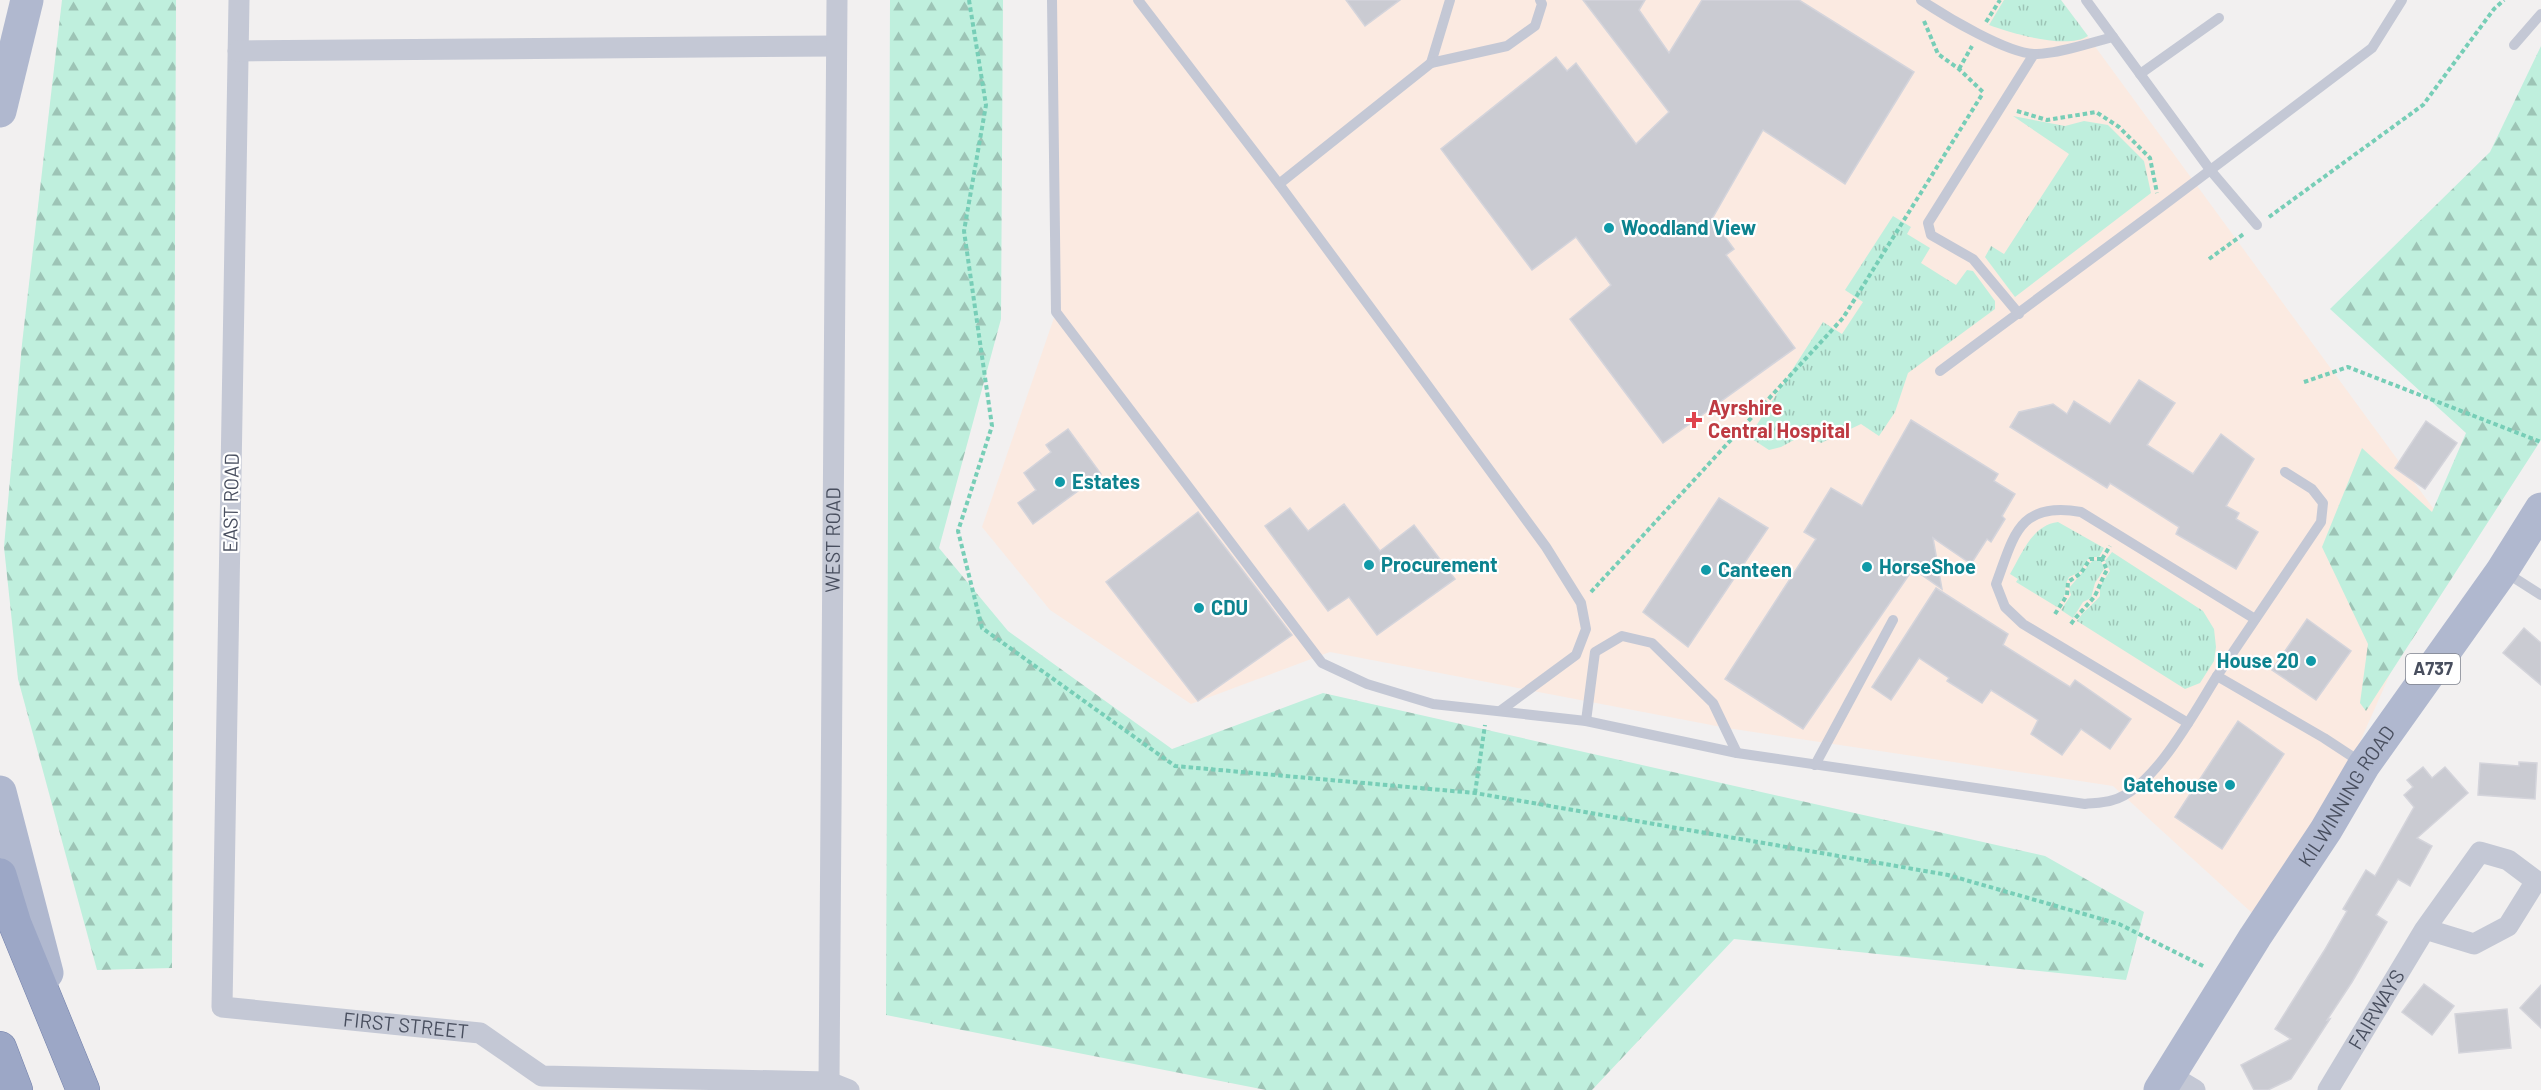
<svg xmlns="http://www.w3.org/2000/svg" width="2541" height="1090" viewBox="0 0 2541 1090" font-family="Barlow,sans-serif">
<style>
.medical{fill:#fbeae1}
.grass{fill:url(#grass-tufts)}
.forest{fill:url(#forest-firs)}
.building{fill:#cacbd2;stroke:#d4d4db;stroke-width:1.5}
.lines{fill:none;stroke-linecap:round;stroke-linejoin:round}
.trunk-casing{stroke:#7380aa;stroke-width:34}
.path{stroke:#77ceb7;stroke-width:4;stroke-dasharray:4.5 3;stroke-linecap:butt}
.service{stroke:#c4c8d5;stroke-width:10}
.minor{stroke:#c4c8d5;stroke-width:21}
.primary{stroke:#b0b8cf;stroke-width:33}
.trunk{stroke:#9ca7c6;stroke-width:33}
.culture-dot{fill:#0f9aa8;stroke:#fff;stroke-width:2}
.health-dot{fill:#e0444e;stroke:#fff;stroke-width:2}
.labels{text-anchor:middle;stroke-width:4.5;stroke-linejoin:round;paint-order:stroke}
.shield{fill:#fff;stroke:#7f838e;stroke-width:1.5}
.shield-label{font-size:18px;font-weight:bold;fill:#484e5e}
.culture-label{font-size:20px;font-weight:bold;fill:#0d838f;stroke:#fff;text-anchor:start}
.health-label{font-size:20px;font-weight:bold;fill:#be3a42;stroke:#fff;text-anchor:start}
.street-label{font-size:20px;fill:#484e5e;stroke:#fff}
</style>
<defs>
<pattern id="grass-tufts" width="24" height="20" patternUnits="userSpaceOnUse" patternTransform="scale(1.5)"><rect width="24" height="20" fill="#bfefdd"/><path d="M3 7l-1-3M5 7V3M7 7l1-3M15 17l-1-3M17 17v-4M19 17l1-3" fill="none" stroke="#9dc4b6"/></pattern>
<pattern id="forest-firs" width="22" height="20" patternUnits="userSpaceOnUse" patternTransform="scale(1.5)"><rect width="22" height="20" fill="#bfefdd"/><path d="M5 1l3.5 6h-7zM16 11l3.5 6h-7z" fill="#9dc4b6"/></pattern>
</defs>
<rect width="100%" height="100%" fill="#f2f0f0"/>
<polygon class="medical" points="1057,0 2061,0 2452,534 2275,934 2113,786 1727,728 1330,652 1191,704 1050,610 982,527 1056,312"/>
<g class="grass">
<path d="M2004,0H2061L2088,36C2067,50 2011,33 1989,25Z"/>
<polygon points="2013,116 2065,126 2084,121 2108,125 2144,161 2151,193 2015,297 1985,257 1991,246 2004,254 2069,154"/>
<polygon points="1893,216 1911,227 1907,234 1930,248 1921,263 1956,285 1967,270 1973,271 1995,301 1995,309 1908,373 1895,412 1879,436 1861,424 1821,443 1805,434 1781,447 1769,450 1749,437 1823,322 1842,334 1863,302 1845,290"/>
<path d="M2058,522L2104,548L2099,557H2089L2080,572L2069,577L2066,583L2065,594L2057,607L2016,582L2018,579L2010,574C2022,554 2032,525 2058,522Z"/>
<path d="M2112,552L2203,611L2214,629L2216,647L2214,661L2200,683L2185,689L2077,621C2085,609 2091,607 2100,596V586L2110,571L2105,561Z"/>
<polygon points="2093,560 2101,561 2104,569 2095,583 2091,598 2083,602 2073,618 2061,610 2071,595 2069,588"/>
</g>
<g class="forest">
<polygon points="62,0 176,0 172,968 97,970 18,679 4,547 22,344"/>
<polygon points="890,0 1003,0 1001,319 939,548 1008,631 1172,749 1323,693 2045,856 2144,912 2126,980 1734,939 1592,1090 1266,1090 886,1015"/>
<polygon points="2541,46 2541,440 2366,711 2360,703 2368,644 2322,547 2362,448 2432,512 2466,433 2330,309 2490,152"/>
</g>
<g class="building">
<polygon points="1346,0 1400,0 1365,26"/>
<polygon points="1583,0 1645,0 1639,10 1669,53 1702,0 1799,0 1914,72 1845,184 1763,130 1712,219 1734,249 1726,255 1795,348 1663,443 1570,319 1611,285 1576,237 1532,270 1441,149 1556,57 1567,71 1576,63 1636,144 1669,112"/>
<polygon points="2139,380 2175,403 2147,445 2193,474 2221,434 2254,459 2226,506 2239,513 2236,519 2258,532 2236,569 2176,534 2179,527 2110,483 2107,488 2010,427 2019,412 2053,404 2067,414 2074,401 2110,424"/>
<polygon points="1911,420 1998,474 1994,481 2015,494 2002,516 2005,519 1991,542 1987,539 1971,564 1933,538 1942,589 1913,569 1803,729 1725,679 1816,539 1804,532 1831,488 1862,506"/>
<polygon points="2426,421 2457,443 2425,489 2395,468"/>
<polygon points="1068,429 1101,474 1033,524 1018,503 1036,490 1024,473 1051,452 1046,445"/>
<polygon points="1719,498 1768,528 1688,647 1643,612"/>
<polygon points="1344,504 1380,551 1414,525 1455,579 1377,635 1349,597 1328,611 1265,526 1290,508 1308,531"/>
<polygon points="1198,512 1292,635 1198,701 1106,582"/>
<polygon points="1936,588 2008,634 2003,645 2070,687 2075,680 2131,719 2110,749 2081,729 2062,755 2031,734 2038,720 1991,690 1982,703 1947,681 1949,678 1919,658 1891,700 1872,687"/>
<polygon points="2307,619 2351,651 2316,700 2272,670"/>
<polygon points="2524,628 2541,643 2541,685 2503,653"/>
<polygon points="2238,721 2284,754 2222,849 2175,817"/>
<polygon points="2519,762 2537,763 2535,799 2478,795 2480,763 2519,766"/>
<polygon points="2423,767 2432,778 2445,767 2468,793 2417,838 2432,846 2410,886 2398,879 2376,915 2387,922 2352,982 2327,1020 2330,1019 2291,1079 2268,1090 2254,1090 2241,1065 2291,1039 2275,1029 2324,951 2347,911 2343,909 2366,870 2375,876 2414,807 2404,795 2413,787 2407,780"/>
<polygon points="2424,984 2454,1006 2432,1035 2402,1012"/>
<polygon points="2541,985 2541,1028 2520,1008"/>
<polygon points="2507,1009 2511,1048 2459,1053 2455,1014"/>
</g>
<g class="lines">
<defs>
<g id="trunk">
<polyline points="0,875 15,924 83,1090"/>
<polyline points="0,1048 16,1090"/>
</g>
</defs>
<use href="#trunk" class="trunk-casing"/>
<g class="path">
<polyline points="969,0 986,105 964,231 992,426 958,531 982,628 1175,766 1475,793 1948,875 2119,924 2205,967"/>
<polyline points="1924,21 1938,54 1959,69 1984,93"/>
<polyline points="1986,22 2000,0"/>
<polyline points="1959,69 1972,46"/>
<polyline points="2017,111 2047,120 2096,112 2119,127 2150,158 2157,193"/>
<polyline points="2269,217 2423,105 2494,9 2504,0"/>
<polyline points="2209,259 2245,233"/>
<polyline points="2304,382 2348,367 2541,442"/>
<polyline points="2102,559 2110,546"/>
<polyline points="1591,592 1843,318 1983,93"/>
<polyline points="2055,614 2067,595 2068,582 2081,573 2090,559 2102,559"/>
<path d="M2071,624C2078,614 2087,606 2094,597C2098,591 2102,578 2107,570L2102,559"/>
<polyline points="1475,793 1485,725"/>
</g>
<g class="service">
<path d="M1052,0L1056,312L1322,663L1367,684L1433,704L1586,721L1737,753L2085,804C2094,803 2104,803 2113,800C2154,789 2195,711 2217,676L2324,738L2362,763"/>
<polyline points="1138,0 1279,184 1398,345 1546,547 1581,603 1586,629 1576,655 1500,711"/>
<path d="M1921,0C1945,16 2009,55 2037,54C2062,53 2089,43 2113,37"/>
<polyline points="2086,0 2211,171 2257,225"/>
<polyline points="2514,45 2541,14"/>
<polyline points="1431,63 1450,0"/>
<polyline points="2140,74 2219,18"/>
<polyline points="1279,184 1431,63 1507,46 1535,26 1542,4 1540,0"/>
<polyline points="2019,314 1973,259 1931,235 1928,223 2034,54"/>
<polyline points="1940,371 2160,208 2372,48 2402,0"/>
<polyline points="2505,572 2541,595"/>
<polyline points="2217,676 2321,522 2323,503 2312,489 2285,472"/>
<polyline points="1586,721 1595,652 1622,636 1652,643 1713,703 1737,753"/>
<path d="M2188,723L2023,624L2005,607L1996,584C2014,536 2018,501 2081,512L2255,619"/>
<polyline points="1815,765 1893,620"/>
</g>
<g class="minor">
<path id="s1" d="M239,0L222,1007L480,1033L542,1076L829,1082L849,1090"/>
<polyline points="238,51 836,46"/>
<polyline points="2170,1075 2195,1090"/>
<path id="s2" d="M829,1082L837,0"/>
<path id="s3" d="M2328,1090L2425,929L2480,852L2508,860L2536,881L2508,926L2474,944L2425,929"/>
</g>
<g class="primary">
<polyline points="0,111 27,0"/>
<polyline points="0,792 47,973"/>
<path id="s4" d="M2160,1090L2255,937L2326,830L2364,765L2502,571L2541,509"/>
</g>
<use href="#trunk" class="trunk"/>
</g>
<g class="culture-dot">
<circle cx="1609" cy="228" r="6"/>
<circle cx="1060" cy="482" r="6"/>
<circle cx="1369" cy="565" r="6"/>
<circle cx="1867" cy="567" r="6"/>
<circle cx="1706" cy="570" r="6"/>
<circle cx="1199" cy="608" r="6"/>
<circle cx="2311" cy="661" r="6"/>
<circle cx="2230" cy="785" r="6"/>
</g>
<path class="health-dot" d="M1691 411h6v6h6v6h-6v6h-6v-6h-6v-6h6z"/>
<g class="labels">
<rect class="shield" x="2406" y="654" width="54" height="30" rx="4.5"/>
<g class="shield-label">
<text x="2433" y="675">A737</text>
</g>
<g class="culture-label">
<text x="1621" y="235">Woodland View</text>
<text x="1072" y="489">Estates</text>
<text x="1381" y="572">Procurement</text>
<text x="1879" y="574">HorseShoe</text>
<text x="1718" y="577">Canteen</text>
<text x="1211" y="615">CDU</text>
<text x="2299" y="668" text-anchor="end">House 20</text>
<text x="2218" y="792" text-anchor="end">Gatehouse</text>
</g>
<g class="health-label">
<text x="1708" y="415">Ayrshire<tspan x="1708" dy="23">Central Hospital</tspan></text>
</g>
<g class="street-label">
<text transform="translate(231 503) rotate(-89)" y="7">EAST ROAD</text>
<text dy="7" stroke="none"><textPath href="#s2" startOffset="542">WEST ROAD</textPath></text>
<text dy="7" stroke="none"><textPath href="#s4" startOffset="348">KILWINNING ROAD</textPath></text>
<text dy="7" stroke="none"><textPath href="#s3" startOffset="94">FAIRWAYS</textPath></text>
<text dy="7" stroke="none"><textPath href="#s1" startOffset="1192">FIRST STREET</textPath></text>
</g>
</g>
</svg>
